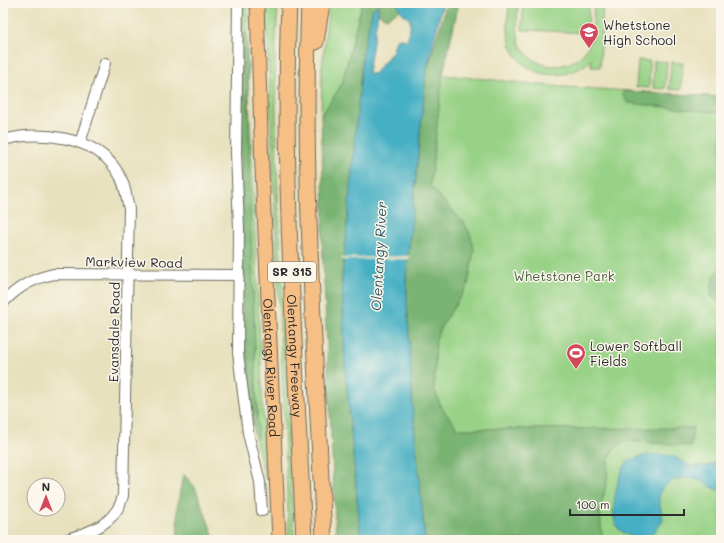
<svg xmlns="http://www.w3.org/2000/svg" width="724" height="543" viewBox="0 0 724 543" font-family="Mali,sans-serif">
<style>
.green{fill:#98d286;stroke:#627e58}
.forest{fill:#7ab473;stroke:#52704f}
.water{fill:#44afc3;stroke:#386d77}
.pier{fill:#e8e1be}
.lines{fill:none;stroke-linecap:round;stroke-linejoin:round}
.minor-casing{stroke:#6d6b5e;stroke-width:12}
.major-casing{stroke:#6d6b5e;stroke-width:15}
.highway-casing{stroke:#6d6b5e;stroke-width:17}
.minor{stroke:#fff;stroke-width:10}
.major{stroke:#f5bf86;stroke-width:13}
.highway{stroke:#f5bf86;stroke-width:15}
.labels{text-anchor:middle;stroke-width:3;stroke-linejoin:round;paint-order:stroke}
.shield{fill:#fbf7ec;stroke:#696865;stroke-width:1}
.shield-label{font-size:12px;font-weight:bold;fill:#2b2b2b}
.poi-label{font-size:13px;fill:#2b2b2b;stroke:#fbf7ec;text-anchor:start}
.street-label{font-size:13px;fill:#2b2b2b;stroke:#fbf7ec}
.park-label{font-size:13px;fill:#4c5d46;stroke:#fbf7ec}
.water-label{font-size:14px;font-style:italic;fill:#345960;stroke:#fbf7ec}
</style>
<rect width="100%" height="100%" fill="#fbf7ec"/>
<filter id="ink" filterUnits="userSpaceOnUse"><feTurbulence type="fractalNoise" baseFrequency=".025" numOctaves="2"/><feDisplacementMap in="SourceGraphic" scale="8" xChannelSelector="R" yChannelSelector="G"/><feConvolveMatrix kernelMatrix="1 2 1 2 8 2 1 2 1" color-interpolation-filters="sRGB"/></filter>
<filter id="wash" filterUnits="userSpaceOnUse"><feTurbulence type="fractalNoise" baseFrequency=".012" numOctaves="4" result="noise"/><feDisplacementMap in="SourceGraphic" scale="16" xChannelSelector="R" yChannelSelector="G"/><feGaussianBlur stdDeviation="0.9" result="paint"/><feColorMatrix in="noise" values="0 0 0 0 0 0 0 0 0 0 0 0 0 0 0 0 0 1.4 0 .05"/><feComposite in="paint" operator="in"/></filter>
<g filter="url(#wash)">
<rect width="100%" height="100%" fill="#e8e1be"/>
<g class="green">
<polygon points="242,3 248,3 247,35 244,32 242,34"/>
<polygon points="266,3 278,3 275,58 277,171 294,540 289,540"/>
<polygon points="329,3 362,3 342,84 321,116 322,68"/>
<path d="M509,3H518C518,17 515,33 521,46C535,74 578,72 590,43C594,31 593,16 594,3H603L600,67H591V60C567,83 524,80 511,46C506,33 508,17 509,3Z"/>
<polygon points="523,3 589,3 588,33 522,30"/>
<polygon points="247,50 266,480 254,435 258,439 250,202"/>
<polygon points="638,60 650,61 649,88 636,87"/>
<polygon points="654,61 667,62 665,89 653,88"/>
<polygon points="671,62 683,63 681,90 669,89"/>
<polygon points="426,73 552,86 721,97 721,540 425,540"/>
</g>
<g class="forest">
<polygon points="362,3 397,3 400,10 386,18 378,13 378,5 363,51 342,280 345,367 361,540 336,540 322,239 324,211 321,116 342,84"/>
<polygon points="447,3 459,3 443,73 430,186 465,224 471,236 474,250 468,285 441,327 436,339 434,388 441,407 458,429 693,428 691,446 626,441 614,448 608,460 607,481 600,511 602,537 606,540 425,540 413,413 406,277 426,73"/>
<polygon points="244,32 247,35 250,202 258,439 254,435 239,275 242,34"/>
<polygon points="623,91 721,97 721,113 628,103 623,96"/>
<path d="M721,268V303H718L711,296C712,285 711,275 721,268Z"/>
<polygon points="183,474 195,487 215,540 178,540 177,507"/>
</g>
<g class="water">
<path d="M397,3H443L426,73L406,277L413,413L425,540H361L345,367L342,280L361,73L363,51L373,8L378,5V13L368,73L374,74L392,52L397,38L407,40C416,10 405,25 397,3Z"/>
<path d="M656,454L673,456L690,466H708L721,459V491C713,488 708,485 701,481C687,474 659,480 659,498C659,505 663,513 663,520C659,527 654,534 646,536C636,539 620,534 616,525C610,513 617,473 627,463C634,456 646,456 656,454Z"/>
</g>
<polygon class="pier" points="410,256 409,259 342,260 342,258"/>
</g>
<g filter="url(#ink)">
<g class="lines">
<defs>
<g id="minor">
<polyline points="238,3 236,153 239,228 238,353 248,433 260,482 262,511"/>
<path d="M3,140C39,130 95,136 117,171C125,182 126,196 129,209L123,496C115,525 90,532 64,540"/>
<polyline points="80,143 105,63"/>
<path d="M3,303C17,287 34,278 54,274L239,275"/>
</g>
<g id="major">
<path id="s1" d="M257,3L262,168L279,540"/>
</g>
<g id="highway">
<path id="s2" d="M289,3C282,182 296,361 304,540"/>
<path d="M309,3C302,182 316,361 324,540"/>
<polyline points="316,42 322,3"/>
</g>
</defs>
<use href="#minor" class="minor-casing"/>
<use href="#major" class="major-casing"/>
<use href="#highway" class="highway-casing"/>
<use href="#minor" class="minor"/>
<use href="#major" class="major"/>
<use href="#highway" class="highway"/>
</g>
</g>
<defs>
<symbol id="school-pin" viewBox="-11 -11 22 30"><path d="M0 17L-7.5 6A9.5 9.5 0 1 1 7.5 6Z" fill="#d1495b" stroke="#fbf7ec"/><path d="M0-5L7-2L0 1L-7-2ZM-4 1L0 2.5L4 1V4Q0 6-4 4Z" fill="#fff"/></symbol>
<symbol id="stadium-pin" viewBox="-11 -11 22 30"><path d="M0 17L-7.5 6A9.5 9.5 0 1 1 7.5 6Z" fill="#d1495b" stroke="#fbf7ec"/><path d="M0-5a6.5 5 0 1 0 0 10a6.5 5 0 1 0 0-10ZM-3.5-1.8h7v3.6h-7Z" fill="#fff"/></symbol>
</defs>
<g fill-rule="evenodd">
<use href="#school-pin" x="578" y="21" width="22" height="30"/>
<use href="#stadium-pin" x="565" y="342" width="22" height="30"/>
</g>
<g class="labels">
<rect class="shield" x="268" y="262" width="48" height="20" rx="3"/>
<g class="shield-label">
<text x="292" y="276">SR 315</text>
</g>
<g class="poi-label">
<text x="603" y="30">Whetstone<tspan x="603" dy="15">High School</tspan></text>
<text x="590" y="351">Lower Softball<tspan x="590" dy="15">Fields</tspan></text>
</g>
<g class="street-label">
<text transform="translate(134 262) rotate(1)" y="5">Markview Road</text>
<text transform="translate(114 332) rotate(-89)" y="5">Evansdale Road</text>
<text dy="5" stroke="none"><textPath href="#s2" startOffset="353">Olentangy Freeway</textPath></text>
<text dy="5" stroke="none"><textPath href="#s1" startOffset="365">Olentangy River Road</textPath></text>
</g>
<g class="park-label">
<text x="564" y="281">Whetstone Park</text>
</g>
<g class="water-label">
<text transform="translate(379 256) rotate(-87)" y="5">Olentangy River</text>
</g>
</g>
<rect width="724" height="543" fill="none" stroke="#fbf7ec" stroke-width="16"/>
<g transform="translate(46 497)"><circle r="19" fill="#fbf7ec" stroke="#a8a59f"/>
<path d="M0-3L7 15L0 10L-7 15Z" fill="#d1495b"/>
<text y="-6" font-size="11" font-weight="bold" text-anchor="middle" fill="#2b2b2b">N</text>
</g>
<path d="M570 509v6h114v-6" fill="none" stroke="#2b2b2b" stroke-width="2"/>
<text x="576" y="509" font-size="12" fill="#2b2b2b" stroke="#fbf7ec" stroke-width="3" paint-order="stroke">100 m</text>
</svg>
